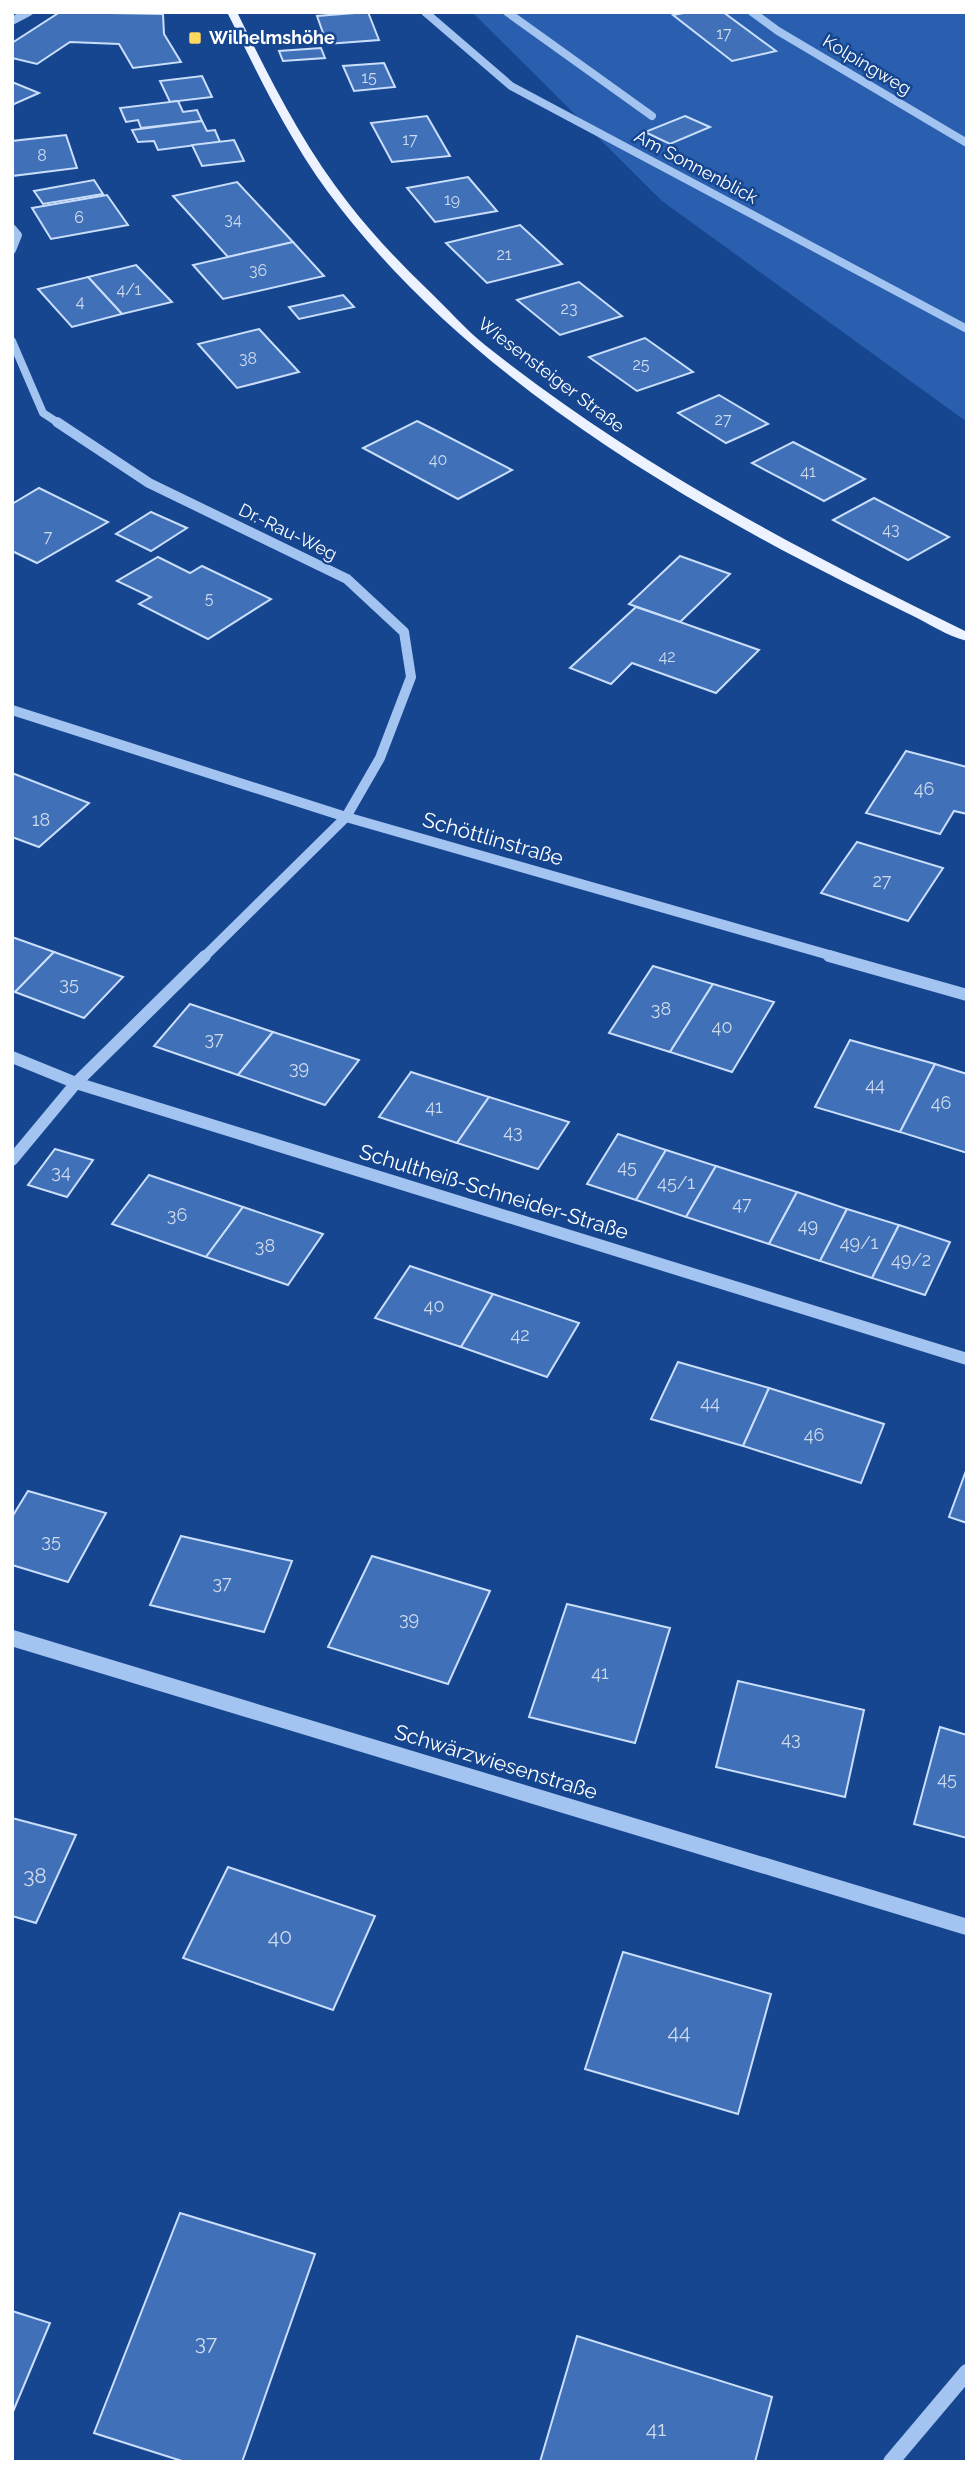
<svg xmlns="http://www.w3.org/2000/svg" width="979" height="2474" viewBox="0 0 979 2474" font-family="Raleway,sans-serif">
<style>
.green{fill:#295fae}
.building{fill:#3f70b8;stroke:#cadefb;stroke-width:2}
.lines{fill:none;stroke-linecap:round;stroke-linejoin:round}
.minor-far3{stroke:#a3c3f0;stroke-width:8}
.minor-far2{stroke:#a3c3f0;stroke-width:10}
.minor-far1{stroke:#a3c3f0;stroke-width:12}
.minor{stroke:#a3c3f0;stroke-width:16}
.major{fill:#ecf2ff;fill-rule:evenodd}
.poi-dot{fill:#ffd862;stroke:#16468f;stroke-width:2.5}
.labels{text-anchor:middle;stroke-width:5;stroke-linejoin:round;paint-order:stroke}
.far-number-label{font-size:16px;fill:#cfdbed}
.far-poi-label{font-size:18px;font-weight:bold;fill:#fff;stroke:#16468f;text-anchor:start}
.far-street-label{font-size:18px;fill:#fff;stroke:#16468f}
.number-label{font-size:18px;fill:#cfdbed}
.street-label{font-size:21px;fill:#fff;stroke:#16468f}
.near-number-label{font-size:21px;fill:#cfdbed}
</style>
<rect width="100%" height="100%" fill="#16468f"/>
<polygon class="green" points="472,12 967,12 967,422 662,201"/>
<g class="building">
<polygon points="60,12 163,14 164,34 181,62 133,68 119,44 70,42 37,64 12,58 12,43"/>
<polygon points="368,12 379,40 327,44 317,16"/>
<polygon points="689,12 723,12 776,51 732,61 673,15"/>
<polygon points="321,48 325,58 283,61 279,51"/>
<polygon points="384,63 395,87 354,91 343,66"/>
<polygon points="202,76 212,97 170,102 160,81"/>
<polygon points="12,82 39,93 12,105"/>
<polygon points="178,101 183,112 197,110 202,121 141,128 138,120 126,122 120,108"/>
<polygon points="427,116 450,156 392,162 371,123"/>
<polygon points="685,116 710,127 670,144 645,132"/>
<polygon points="202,121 207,131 215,130 220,142 158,150 154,141 138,142 132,130"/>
<polygon points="66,135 77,168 12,176 12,141"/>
<polygon points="234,140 244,161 202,166 192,145"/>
<polygon points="468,177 497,211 435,222 407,188"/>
<polygon points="94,180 103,194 43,204 34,191"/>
<polygon points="237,182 293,242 228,257 173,196"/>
<polygon points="107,195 128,225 51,239 32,208"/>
<polygon points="520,225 562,264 487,283 446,243"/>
<polygon points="293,242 324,276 223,299 193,265"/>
<polygon points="136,265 172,302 122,314 88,277"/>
<polygon points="88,277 122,314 72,327 38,289"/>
<polygon points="579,282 622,316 560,335 517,300"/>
<polygon points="343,295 354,307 299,319 289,307"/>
<polygon points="259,329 299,372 237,388 198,344"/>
<polygon points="645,338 693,372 637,391 589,357"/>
<polygon points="719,395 768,424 726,443 678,413"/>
<polygon points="417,421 433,429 512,470 458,499 363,448"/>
<polygon points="793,442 865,479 824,501 752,463"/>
<polygon points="39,488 108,522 37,563 12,551 12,504"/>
<polygon points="874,498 949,537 908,560 833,520"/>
<polygon points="151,512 187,528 151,551 116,534"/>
<polygon points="680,556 730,574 680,622 629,604"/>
<polygon points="158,557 190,573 202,566 271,599 208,639 139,604 151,597 117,581"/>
<polygon points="636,607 680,622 759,650 716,693 632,663 611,684 570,668"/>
<polygon points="906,751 967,767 967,814 954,811 940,834 866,813"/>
<polygon points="12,773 89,803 39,847 12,837"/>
<polygon points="857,842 943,868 908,921 821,893"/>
<polygon points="12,937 54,952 15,992 12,991"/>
<polygon points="54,952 123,977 84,1018 15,992"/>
<polygon points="653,966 713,984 670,1052 609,1033"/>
<polygon points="713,984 774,1002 732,1072 670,1052"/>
<polygon points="190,1004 273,1032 238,1075 154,1046"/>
<polygon points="273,1032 359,1060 325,1105 238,1075"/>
<polygon points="850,1040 935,1064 900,1132 815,1107"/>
<polygon points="935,1064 967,1074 967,1153 900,1132"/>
<polygon points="411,1072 489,1097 457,1143 379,1117"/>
<polygon points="489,1097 569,1122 538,1169 457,1143"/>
<polygon points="618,1134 666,1150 636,1200 587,1184"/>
<polygon points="55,1149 93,1160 67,1197 28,1185"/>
<polygon points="666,1150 716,1166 686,1217 636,1200"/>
<polygon points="716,1166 797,1192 769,1244 686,1217"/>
<polygon points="149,1175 243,1207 206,1257 112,1224"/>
<polygon points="797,1192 847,1209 820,1261 769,1244"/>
<polygon points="243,1207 323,1234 288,1285 206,1257"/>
<polygon points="847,1209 899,1225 872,1278 820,1261"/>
<polygon points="899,1225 950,1242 925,1295 872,1278"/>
<polygon points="410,1266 493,1294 461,1347 375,1318"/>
<polygon points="493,1294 579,1323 547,1377 461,1347"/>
<polygon points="678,1362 769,1388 743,1446 651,1419"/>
<polygon points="769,1388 884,1424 861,1483 743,1446"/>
<polygon points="967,1468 967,1523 949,1517"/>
<polygon points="28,1491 106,1513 68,1582 12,1565 12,1517"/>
<polygon points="181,1536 292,1561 264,1632 150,1605"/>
<polygon points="372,1556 490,1591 448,1684 328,1647"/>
<polygon points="567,1604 670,1628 635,1743 529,1717"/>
<polygon points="738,1681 864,1710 845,1797 716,1767"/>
<polygon points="940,1727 967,1735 967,1838 914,1824"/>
<polygon points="12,1818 76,1835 36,1923 12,1916"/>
<polygon points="228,1867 375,1916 333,2010 183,1958"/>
<polygon points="623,1952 771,1994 738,2114 585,2069"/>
<polygon points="180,2213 315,2254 242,2462 185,2462 94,2433"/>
<polygon points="12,2311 50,2323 12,2414"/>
<polygon points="577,2336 772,2397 755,2462 540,2462"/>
</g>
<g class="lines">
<g class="minor-far3">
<polyline points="425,12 511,86 967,329"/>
<polyline points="507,12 652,116"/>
<polyline points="752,12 778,31 967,143"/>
<polyline points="12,21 29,12"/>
<polyline points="12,228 18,235 12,250"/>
<polyline points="12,341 43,413 60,424"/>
</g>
<g class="minor-far2">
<polyline points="57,422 149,483 347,579 404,632 411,677 380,758 346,817 204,957"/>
<polyline points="12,710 346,817 836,957"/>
</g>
<g class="minor-far1">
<polyline points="829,956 967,995"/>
<polyline points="12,1057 76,1083 967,1359"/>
<polyline points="12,1160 76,1083 205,956"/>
</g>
<g class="minor">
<polyline points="12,1638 967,1927"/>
<polyline points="891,2462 967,2372"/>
</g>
<path class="major" d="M227,12H237C270,79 303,146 349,204C373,235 400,263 428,290C447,308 465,329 485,345C636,465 795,548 967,632V641C947,636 928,623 909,614C866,593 824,572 782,550C619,462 456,356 341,209C293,149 261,80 227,12Z"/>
</g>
<rect class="poi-dot" x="188" y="31" width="14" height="14" rx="3.5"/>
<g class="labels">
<g class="far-number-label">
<text x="724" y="39">17</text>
<text x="369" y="83">15</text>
<text x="410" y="145">17</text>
<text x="42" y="161">8</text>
<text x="452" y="205">19</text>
<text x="79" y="223">6</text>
<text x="233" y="225">34</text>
<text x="504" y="260">21</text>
<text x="258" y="276">36</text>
<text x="129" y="295">4/1</text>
<text x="80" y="307">4</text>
<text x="569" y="314">23</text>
<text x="248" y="364">38</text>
<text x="641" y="370">25</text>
<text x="723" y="425">27</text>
<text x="438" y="465">40</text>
<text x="808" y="477">41</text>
<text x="891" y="535">43</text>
<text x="48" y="542">7</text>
<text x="209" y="604">5</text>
<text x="667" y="662">42</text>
</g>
<g class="far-poi-label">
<text x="209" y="44">Wilhelmshöhe</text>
</g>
<g class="far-street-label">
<text transform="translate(867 65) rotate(31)" y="6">Kolpingweg</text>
<text transform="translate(696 167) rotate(28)" y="6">Am Sonnenblick</text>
<text transform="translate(551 375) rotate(37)" y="6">Wiesensteiger Straße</text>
<text transform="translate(288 532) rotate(26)" y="6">Dr.-Rau-Weg</text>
</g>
<g class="number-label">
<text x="924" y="795">46</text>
<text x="41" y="826">18</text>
<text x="882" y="887">27</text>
<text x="69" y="990">35</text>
<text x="661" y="1015">38</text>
<text x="722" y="1033">40</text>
<text x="214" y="1045">37</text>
<text x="299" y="1074">39</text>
<text x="875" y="1091">44</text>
<text x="941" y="1109">46</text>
<text x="434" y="1113">41</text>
<text x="513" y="1138">43</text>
<text x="627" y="1173">45</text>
<text x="61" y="1178">34</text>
<text x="676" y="1189">45/1</text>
<text x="742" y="1210">47</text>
<text x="177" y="1221">36</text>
<text x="808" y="1232">49</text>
<text x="859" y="1249">49/1</text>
<text x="265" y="1252">38</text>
<text x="911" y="1266">49/2</text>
<text x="434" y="1312">40</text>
<text x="520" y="1341">42</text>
<text x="710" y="1409">44</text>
<text x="814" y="1441">46</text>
<text x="51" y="1547">35</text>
<text x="222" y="1589">37</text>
<text x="409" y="1625">39</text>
<text x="600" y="1679">41</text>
<text x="791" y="1745">43</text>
<text x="947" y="1785">45</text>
</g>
<g class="street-label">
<text transform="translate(493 839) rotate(16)" y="7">Schöttlinstraße</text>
<text transform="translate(494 1192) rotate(17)" y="7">Schultheiß-Schneider-Straße</text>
<text transform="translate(496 1762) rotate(17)" y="7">Schwärzwiesenstraße</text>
</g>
<g class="near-number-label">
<text x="35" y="1883">38</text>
<text x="280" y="1944">40</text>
<text x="679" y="2039">44</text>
<text x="206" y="2350">37</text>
<text x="656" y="2436">41</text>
</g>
</g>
<rect width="979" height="2474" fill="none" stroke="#ffffff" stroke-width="28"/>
</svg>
